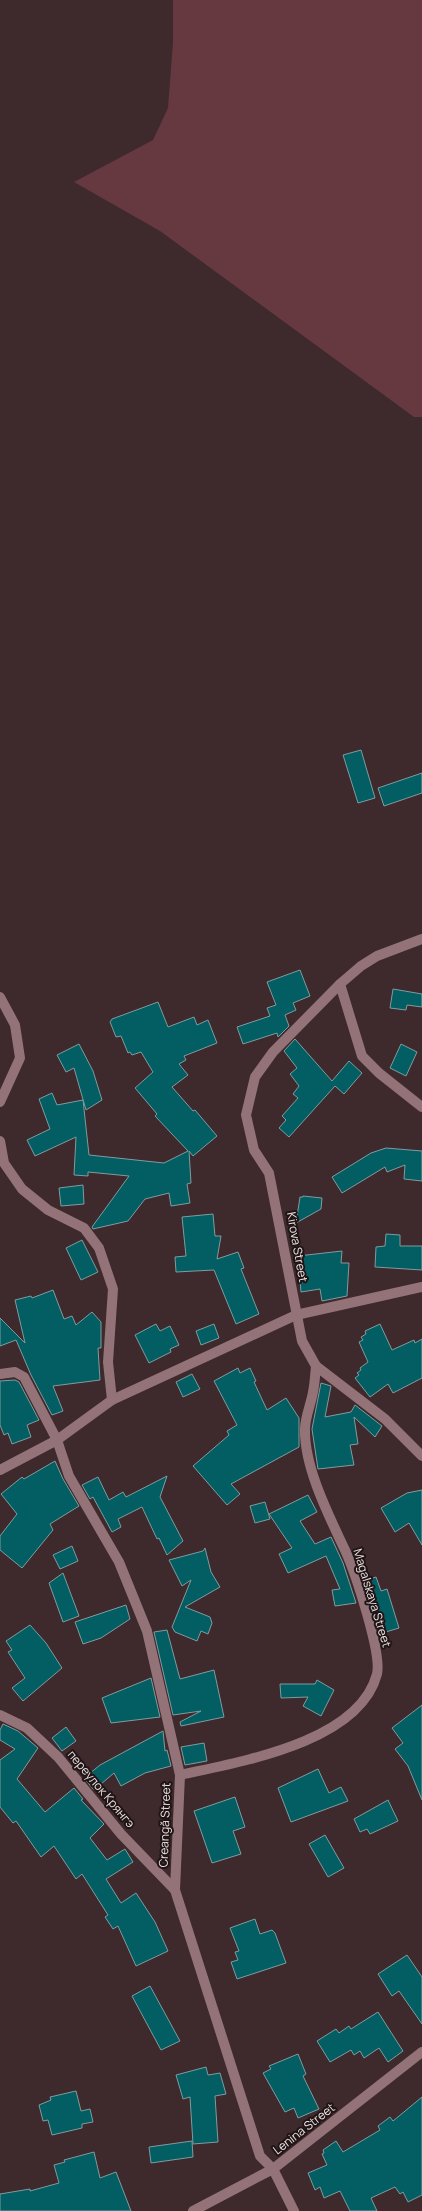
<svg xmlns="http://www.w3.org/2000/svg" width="422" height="2211" viewBox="0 0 422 2211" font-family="Manrope,sans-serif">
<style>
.green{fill:#663940}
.building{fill:#035e63;stroke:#7f9c9e}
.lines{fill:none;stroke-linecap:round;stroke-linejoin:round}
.minor{stroke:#937377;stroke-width:10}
.tertiary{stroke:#937377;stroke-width:10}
.labels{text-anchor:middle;stroke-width:4;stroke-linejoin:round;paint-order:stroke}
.street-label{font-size:12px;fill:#eee0e1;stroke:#1f1516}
</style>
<rect width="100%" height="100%" fill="#3e292c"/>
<polygon class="green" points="173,0 422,0 422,417 414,417 160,231 74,182 153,140 168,108 173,42"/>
<g class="building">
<polygon points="361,750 375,798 358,803 343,755"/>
<polygon points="422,773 422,793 384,806 378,788"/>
<polygon points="300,970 310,996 293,1003 296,1010 285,1015 289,1026 278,1037 277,1033 243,1044 237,1027 270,1016 267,1008 276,1005 267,982"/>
<polygon points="393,989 422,994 422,1007 407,1005 406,1010 390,1008"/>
<polygon points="158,1002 168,1027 194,1017 197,1025 208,1020 217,1043 184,1056 186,1060 179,1064 188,1075 172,1087 193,1111 195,1110 217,1136 193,1156 189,1151 191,1183 187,1184 190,1203 171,1206 169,1193 145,1199 128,1221 93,1229 92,1227 129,1176 88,1172 88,1176 74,1175 76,1137 35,1156 27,1140 50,1129 39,1099 52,1093 57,1105 83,1100 89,1155 164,1163 188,1151 155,1116 157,1114 135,1088 153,1072 141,1052 132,1055 130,1052 128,1053 121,1036 116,1037 110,1022 112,1019"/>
<polygon points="295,1039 332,1081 349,1061 362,1073 344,1094 335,1086 289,1137 279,1128 286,1120 282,1116 298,1098 293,1094 299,1086 290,1074 297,1068 284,1051"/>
<polygon points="79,1044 93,1071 102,1100 86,1110 74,1068 66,1072 57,1055"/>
<polygon points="401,1044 417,1052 406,1076 390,1068"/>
<polygon points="386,1148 422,1151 422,1181 404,1179 405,1165 387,1172 385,1167 342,1193 332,1177 371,1153"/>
<polygon points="83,1185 84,1204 61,1206 59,1188"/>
<polygon points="303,1196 322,1198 321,1209 296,1223 300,1197 303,1197"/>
<polygon points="213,1214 215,1236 221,1236 217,1259 238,1252 244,1268 241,1269 259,1314 236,1324 214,1270 176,1272 175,1257 186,1256 182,1217"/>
<polygon points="386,1234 400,1235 400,1246 422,1246 422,1270 375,1267 376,1247 385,1246"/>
<polygon points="82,1240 98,1272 81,1280 66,1248"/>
<polygon points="342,1251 341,1263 349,1263 347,1296 322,1301 320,1289 301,1292 298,1256"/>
<polygon points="53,1290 64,1319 72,1316 76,1325 92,1312 101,1322 101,1348 98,1348 100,1380 53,1386 63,1411 52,1415 31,1375 16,1340 0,1346 0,1318 25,1343 15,1300 31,1296 32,1298"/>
<polygon points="156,1324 160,1331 170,1326 179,1345 170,1349 171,1352 149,1363 135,1335"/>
<polygon points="214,1324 219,1338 201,1345 196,1331"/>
<polygon points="380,1324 392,1350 414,1340 415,1343 422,1339 422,1378 393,1393 388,1384 370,1397 355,1378 359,1375 357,1373 361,1370 360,1368 368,1362 359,1342 363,1340 361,1337 366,1334 365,1331"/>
<polygon points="238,1368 240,1373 250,1368 256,1381 254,1382 267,1410 286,1398 299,1418 299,1447 231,1484 240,1494 227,1505 193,1466 229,1435 227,1431 237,1425 214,1381"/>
<polygon points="192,1374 200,1389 183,1397 176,1382"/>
<polygon points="15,1380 19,1382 39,1420 27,1425 31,1437 12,1444 8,1433 4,1435 0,1425 0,1381"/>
<polygon points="321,1383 331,1386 325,1417 351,1412 355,1405 382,1426 375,1437 354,1417 358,1444 350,1445 354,1465 318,1469 312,1429"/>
<polygon points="55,1461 63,1479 79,1506 50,1524 53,1530 22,1568 0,1550 0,1536 17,1514 1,1494 22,1477 24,1479"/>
<polygon points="167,1476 160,1497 183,1541 167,1555 159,1538 157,1539 142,1507 118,1519 121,1527 112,1532 93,1497 90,1499 82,1485 98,1477 109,1500 123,1492 126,1497"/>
<polygon points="422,1490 422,1545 409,1523 395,1532 381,1508 407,1493"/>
<polygon points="308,1495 317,1512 300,1521 315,1544 331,1537 343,1563 356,1603 335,1606 332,1590 340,1589 326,1556 288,1573 279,1554 292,1548 269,1514"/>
<polygon points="265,1502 270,1519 255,1523 250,1506"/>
<polygon points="72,1546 78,1561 60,1569 53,1555"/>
<polygon points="205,1548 211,1572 220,1587 185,1607 210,1617 212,1623 208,1634 201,1631 197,1641 175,1632 172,1627 191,1580 182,1586 169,1560 203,1551"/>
<polygon points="63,1573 79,1616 63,1622 49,1583"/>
<polygon points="376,1577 381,1591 387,1589 399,1628 379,1634 364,1581"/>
<polygon points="126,1605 130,1619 101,1638 83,1644 75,1622"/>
<polygon points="30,1625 46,1643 62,1668 23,1701 12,1688 25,1678 8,1652 12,1650 6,1641"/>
<polygon points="167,1630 180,1679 214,1670 224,1717 181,1726 180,1722 201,1711 173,1715 154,1632"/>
<polygon points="151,1678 160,1717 111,1723 102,1698"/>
<polygon points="317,1680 334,1690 321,1716 303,1706 308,1697 281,1698 280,1684 315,1684"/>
<polygon points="422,1705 422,1800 408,1766 395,1749 403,1743 392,1728"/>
<polygon points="3,1724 18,1731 38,1748 17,1779 45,1812 74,1788 83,1799 81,1800 104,1824 90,1838 107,1860 125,1849 133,1862 106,1879 121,1903 136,1893 155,1922 168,1951 136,1966 118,1926 113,1929 105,1917 108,1915 82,1874 76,1879 54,1846 41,1857 16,1821 13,1823 0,1807 0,1760 15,1749 0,1740 0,1730"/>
<polygon points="66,1727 76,1741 62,1751 52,1738"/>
<polygon points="163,1731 165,1751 167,1750 171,1766 145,1773 121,1786 114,1773 94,1790 84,1778 100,1765"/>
<polygon points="204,1743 207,1761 185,1765 181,1747"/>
<polygon points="318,1769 329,1793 341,1787 348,1801 291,1822 278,1788"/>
<polygon points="235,1797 245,1827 233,1831 241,1854 212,1863 194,1811"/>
<polygon points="388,1800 398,1821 370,1834 367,1829 360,1832 354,1819"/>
<polygon points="325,1835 344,1868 328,1877 309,1844"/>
<polygon points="255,1919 260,1934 272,1930 275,1933 286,1963 237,1979 231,1962 238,1960 235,1952 239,1951 230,1928"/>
<polygon points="407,1955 422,1977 422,2024 399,1991 392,1996 378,1974"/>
<polygon points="150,1986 180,2041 161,2050 132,1996"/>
<polygon points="378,2012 403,2051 388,2062 379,2048 364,2058 360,2051 354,2055 351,2050 330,2062 317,2041 336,2029 339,2033 349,2026 351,2029"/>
<polygon points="298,2054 306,2074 303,2076 319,2109 298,2118 294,2108 285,2112 263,2073 271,2069 269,2066"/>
<polygon points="206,2067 208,2075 220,2073 226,2094 215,2096 218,2142 193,2144 190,2097 183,2099 176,2075"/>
<polygon points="76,2091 81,2111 90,2109 93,2122 82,2124 82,2128 52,2135 48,2120 43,2121 39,2105 51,2100 50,2097"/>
<polygon points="422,2097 422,2195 408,2202 403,2192 400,2194 395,2187 371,2198 377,2211 350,2211 340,2191 324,2198 320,2187 315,2190 308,2173 327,2165 322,2154 324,2153 323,2150 336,2141 343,2152 380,2130 378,2126 390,2117 393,2121"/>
<polygon points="192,2141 193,2157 151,2163 149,2147"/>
<polygon points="94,2152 100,2178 116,2172 131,2211 0,2211 0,2194 30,2189 30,2191 59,2183 54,2165 65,2162 64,2160"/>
</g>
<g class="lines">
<g class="minor">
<polyline points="422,939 377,956 361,966 340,984 273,1052 255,1077 246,1115 254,1150 269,1173 302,1341 316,1366 385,1419 422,1456"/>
<polyline points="340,984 362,1056 379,1073 422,1107"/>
<polyline points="0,997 15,1025 20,1058 0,1102"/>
<polyline points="0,1141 4,1163 22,1189 48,1210 84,1228 99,1248 113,1289 108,1362 112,1400"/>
<polyline points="0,1374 15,1372 24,1377 57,1440 69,1476 119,1562 147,1631 180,1775 175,1890 260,2156 273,2169 294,2211"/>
<polyline points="0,1470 57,1440 112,1400 296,1315 422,1287"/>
<polyline points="0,1715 27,1728 58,1757 121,1834 175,1890"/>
<path d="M180,1775C238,1762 359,1743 377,1674C382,1653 355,1572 345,1550C329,1516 304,1467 305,1429C305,1417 311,1404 313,1392C315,1383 315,1374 316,1366"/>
</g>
<polyline class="tertiary" points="193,2211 273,2169 422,2052"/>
</g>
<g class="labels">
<g class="street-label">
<text transform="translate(297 1247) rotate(80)" y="4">Kirova Street</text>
<text transform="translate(372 1598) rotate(73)" y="4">Magalskaya Street</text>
<text transform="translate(101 1789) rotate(50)" y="4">переулок Крянгэ</text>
<text transform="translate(165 1825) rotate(-88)" y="4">Creangă Street</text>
<text transform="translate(304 2129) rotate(-38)" y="4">Lenina Street</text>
</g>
</g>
</svg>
